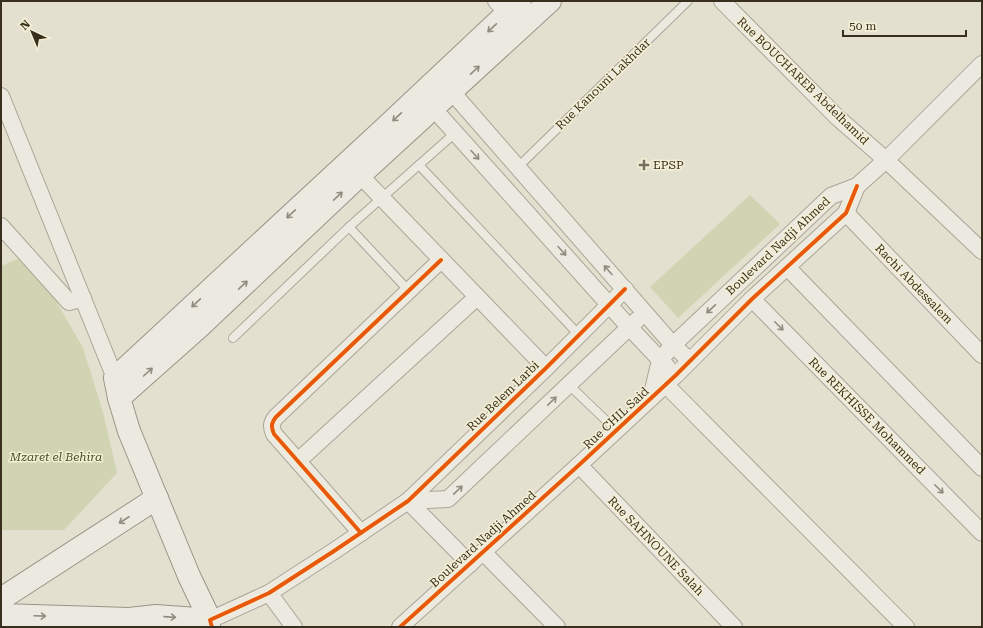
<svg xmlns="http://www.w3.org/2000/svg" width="983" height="628" viewBox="0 0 983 628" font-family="'Roboto Serif',serif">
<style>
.green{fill:#d0d4b2}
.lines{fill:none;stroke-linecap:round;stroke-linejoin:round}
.service-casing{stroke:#aaa597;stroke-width:10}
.minor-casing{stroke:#aaa597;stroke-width:18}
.secondary-casing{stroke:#999488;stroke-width:24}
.service{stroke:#eceae0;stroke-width:8}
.minor{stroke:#eceae0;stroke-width:16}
.secondary{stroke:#eceae0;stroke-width:22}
.cycleway-casing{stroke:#f5f0d5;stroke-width:6}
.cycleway{stroke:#e8590c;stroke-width:4}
.oneway{stroke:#928c80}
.poi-dot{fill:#756d5d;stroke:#f5f0d5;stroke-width:1.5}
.labels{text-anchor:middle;stroke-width:3;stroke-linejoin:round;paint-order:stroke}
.street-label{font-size:12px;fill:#392f1f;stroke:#f5f0d5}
.poi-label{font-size:12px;fill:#392f1f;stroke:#f5f0d5;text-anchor:start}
.park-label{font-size:12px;font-style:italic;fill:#435426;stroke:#f5f0d5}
</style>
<rect width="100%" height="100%" fill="#e4e0cf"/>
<g class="green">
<polygon points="750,195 780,224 678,318 650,287"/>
<polygon points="29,254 83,348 103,412 117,473 64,530 1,530 1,266"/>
</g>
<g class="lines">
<defs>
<g id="service">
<polyline points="419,165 579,335"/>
<polyline points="518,167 688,1"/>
<polyline points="349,227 409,291"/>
<polyline points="233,338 349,227 455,133"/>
<polyline points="569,385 616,430"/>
</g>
<g id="minor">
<polyline points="496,1 507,13"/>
<polyline points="722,1 838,118 886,160 982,251"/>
<polyline points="445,84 673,345 690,361"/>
<polyline points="1,96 115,378"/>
<polyline points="425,101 433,108 629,327 668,368"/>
<polyline points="353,168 546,368"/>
<polyline points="846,213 982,355"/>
<polyline points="1,226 69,302 83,298"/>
<polyline points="787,267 982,468"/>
<polyline points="752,299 982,533"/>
<polyline points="658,377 906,627"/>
<polyline points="651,398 660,360 673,345 831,196 857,186 886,160 982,64"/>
<polyline points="298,461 477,297"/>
<polyline points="579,465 734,627"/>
<polyline points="408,501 448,499 637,320"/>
<polyline points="408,501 470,564"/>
<path d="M361,533L274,434C271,427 271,423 276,417L441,260"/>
<polyline points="483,552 557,627"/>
<polyline points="269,593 294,627"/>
<polyline points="212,627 210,620 269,593 334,551 408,501 546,368 625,289"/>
<polyline points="400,627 579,465 676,375 752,299 846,213 857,186"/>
</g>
<g id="secondary">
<polyline points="119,398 199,327 360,175 550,1"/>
<polyline points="1,599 157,498"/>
<polyline points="1,615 129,619 156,616 210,620 189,576 129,431 119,398 115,378 387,126 520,1"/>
</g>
</defs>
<use href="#service" class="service-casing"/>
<use href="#minor" class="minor-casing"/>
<use href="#secondary" class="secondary-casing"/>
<use href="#service" class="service"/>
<use href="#minor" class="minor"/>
<use href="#secondary" class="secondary"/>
<defs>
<g id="cycleway">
<path d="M361,533L274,434C271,427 271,423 276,417L441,260"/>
<polyline points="212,627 210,620 269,593 334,551 408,501 546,368 625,289"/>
<polyline points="400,627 579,465 676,375 752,299 846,213 857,186"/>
</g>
</defs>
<use href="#cycleway" class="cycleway-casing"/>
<use href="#cycleway" class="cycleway"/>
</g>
<defs><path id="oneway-shaft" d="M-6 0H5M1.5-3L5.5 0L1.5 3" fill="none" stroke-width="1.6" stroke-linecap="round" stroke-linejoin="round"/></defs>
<g class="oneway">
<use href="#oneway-shaft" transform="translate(492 28) rotate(137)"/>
<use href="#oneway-shaft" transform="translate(475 70) rotate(-43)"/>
<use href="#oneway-shaft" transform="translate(397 117) rotate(137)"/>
<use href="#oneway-shaft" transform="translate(475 155) rotate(48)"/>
<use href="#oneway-shaft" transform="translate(338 196) rotate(-43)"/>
<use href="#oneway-shaft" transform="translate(291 214) rotate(137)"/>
<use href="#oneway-shaft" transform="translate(562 251) rotate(48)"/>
<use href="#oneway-shaft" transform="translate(608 270) rotate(-131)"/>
<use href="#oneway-shaft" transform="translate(243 285) rotate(-43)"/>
<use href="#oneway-shaft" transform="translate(196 303) rotate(137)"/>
<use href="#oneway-shaft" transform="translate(711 309) rotate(137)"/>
<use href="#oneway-shaft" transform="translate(779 326) rotate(45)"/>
<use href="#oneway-shaft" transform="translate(148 372) rotate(-42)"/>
<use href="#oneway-shaft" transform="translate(552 401) rotate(-44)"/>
<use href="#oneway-shaft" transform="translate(939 489) rotate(45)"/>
<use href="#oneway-shaft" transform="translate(458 490) rotate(-44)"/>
<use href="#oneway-shaft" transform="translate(124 520) rotate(147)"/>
<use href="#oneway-shaft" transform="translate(40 616) rotate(2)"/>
<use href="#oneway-shaft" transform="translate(170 617) rotate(4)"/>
</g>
<path class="poi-dot" d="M642 159h4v4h4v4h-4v4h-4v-4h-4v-4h4z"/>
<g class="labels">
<g class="street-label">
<text transform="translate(803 81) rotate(44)" y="4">Rue BOUCHAREB Abdelhamid</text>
<text transform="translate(603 84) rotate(-44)" y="4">Rue Kanouni Lakhdar</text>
<text transform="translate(778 246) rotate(-43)" y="4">Boulevard Nadji Ahmed</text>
<text transform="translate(914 284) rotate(46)" y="4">Rachi Abdessalem</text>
<text transform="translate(503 396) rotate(-44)" y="4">Rue Belem Larbi</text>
<text transform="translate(867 416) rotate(45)" y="4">Rue REKHISSE Mohammed</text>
<text transform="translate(616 418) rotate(-43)" y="4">Rue CHIL Said</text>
<text transform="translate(483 539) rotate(-42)" y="4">Boulevard Nadji Ahmed</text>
<text transform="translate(656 546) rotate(46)" y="4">Rue SAHNOUNE Salah</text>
</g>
<g class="poi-label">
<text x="653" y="169">EPSP</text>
</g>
<g class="park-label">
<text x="56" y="461">Mzaret el Behira</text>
</g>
</g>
<rect width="983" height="628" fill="none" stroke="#392f1f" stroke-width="4"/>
<g transform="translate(32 32) rotate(316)" stroke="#f5f0d5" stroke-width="3" paint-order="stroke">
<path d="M0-3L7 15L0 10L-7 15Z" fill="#392f1f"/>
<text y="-6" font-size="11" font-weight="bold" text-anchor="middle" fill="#392f1f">N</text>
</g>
<path d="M843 30v6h123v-6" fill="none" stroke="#392f1f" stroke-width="2"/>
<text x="849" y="30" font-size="12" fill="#392f1f" stroke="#f5f0d5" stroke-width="3" paint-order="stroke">50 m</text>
</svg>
